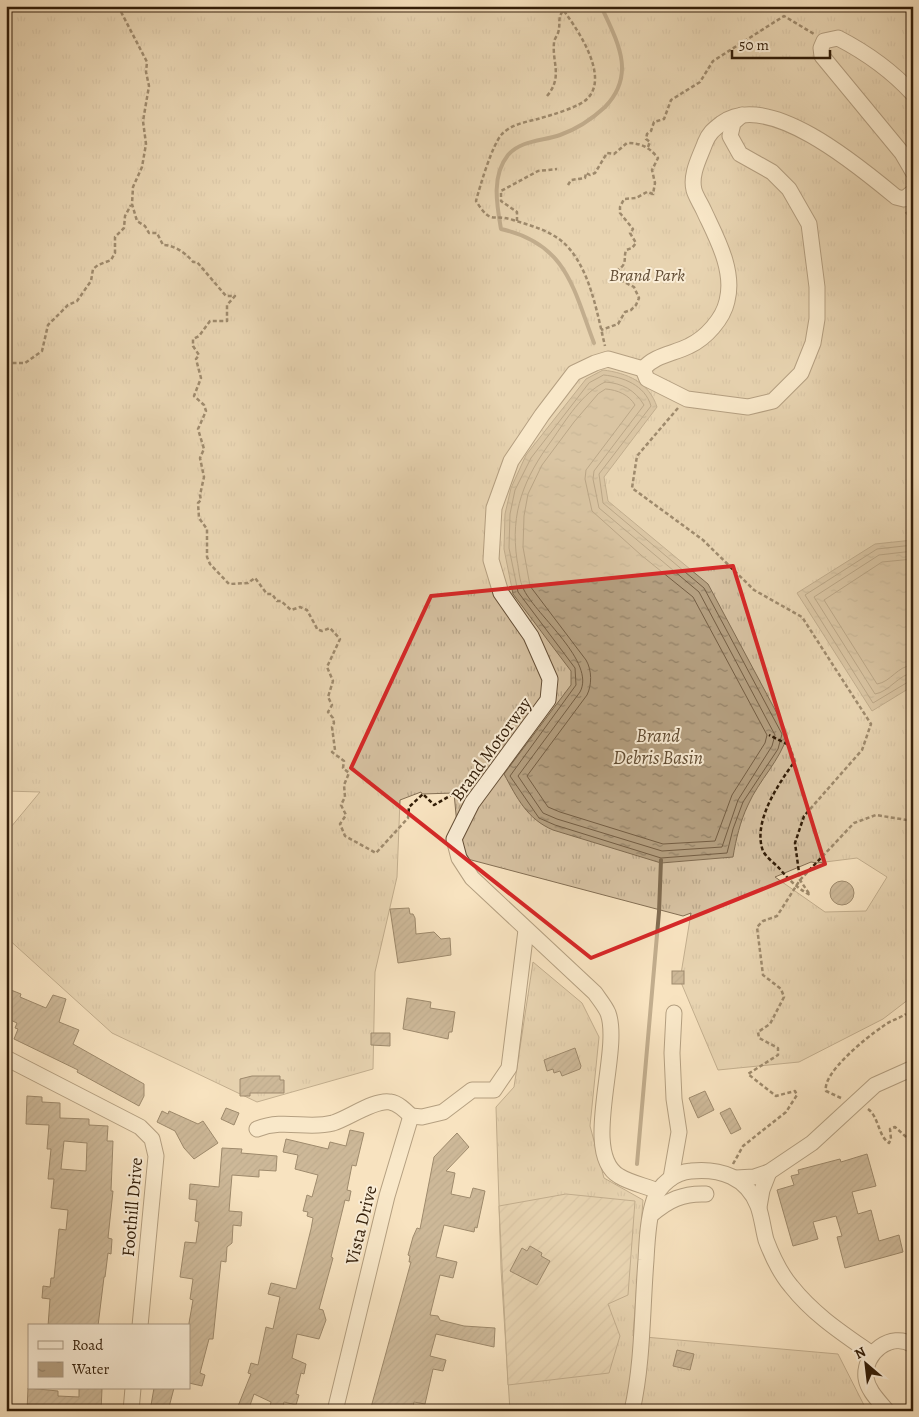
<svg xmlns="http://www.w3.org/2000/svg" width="919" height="1417" viewBox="0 0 919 1417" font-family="Alegreya,serif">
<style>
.grass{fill:url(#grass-tufts);stroke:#846f54;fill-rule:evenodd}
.garden{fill:url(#garden-furrows);stroke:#846f54}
.water{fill:url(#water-ripples);stroke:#816c51}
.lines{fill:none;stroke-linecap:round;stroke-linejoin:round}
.shore{stroke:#745e44;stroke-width:1}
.stream{stroke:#816c51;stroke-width:4}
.building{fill:url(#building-hatch);stroke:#321d08;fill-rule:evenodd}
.minor-casing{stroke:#644e36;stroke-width:17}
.path{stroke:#321d08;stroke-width:2.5;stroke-dasharray:4 2.5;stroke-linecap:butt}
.minor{stroke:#faedd6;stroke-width:15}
.marked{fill:none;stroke:#d62828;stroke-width:4;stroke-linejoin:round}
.labels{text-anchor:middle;stroke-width:4;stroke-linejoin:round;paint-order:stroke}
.park-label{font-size:18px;font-style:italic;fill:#634e36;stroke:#faedd6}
.street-label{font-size:18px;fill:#321d08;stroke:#faedd6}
.water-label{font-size:19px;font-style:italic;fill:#604b32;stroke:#faedd6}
</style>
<defs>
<pattern id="grass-tufts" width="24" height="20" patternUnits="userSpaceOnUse" patternTransform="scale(1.25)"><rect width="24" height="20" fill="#d6c1a1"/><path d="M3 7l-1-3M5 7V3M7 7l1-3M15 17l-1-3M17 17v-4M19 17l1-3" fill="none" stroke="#b8a589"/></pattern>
<pattern id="garden-furrows" width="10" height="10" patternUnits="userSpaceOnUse" patternTransform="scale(1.25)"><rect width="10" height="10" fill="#d6c1a1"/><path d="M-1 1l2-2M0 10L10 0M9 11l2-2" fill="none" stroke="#b8a589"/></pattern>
<pattern id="water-ripples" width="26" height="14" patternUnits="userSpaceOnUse" patternTransform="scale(1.25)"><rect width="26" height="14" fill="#b5a081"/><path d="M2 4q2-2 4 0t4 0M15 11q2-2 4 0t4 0" fill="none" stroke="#948268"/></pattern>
<pattern id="building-hatch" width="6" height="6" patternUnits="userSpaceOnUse" patternTransform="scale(1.25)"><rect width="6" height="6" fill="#998468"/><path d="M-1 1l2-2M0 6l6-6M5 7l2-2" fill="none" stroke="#7d6b54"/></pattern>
</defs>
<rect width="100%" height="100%" fill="#f8e3c0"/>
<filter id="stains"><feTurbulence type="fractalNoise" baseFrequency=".004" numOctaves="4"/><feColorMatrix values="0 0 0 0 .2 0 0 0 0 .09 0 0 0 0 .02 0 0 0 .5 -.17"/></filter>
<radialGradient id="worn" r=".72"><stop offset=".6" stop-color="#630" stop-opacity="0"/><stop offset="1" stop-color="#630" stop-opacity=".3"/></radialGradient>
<g class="grass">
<path d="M6,6H913V996L883,1019L799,1062L718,1070L680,980L691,913L683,916L460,857L454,793L422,794L421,792L400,800L397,877L375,972L373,1069L257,1102L112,1033L6,937V833L40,792L6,791ZM857,858L887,877L866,911L825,912L775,877L811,862L817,863Z"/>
<polygon points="533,962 582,1003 599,1037 590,1126 604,1178 643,1200 633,1336 838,1354 867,1411 510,1411 501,1269 496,1107 514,1087"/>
</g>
<polygon class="garden" points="566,1194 635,1201 628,1295 608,1304 620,1336 609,1373 508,1385 499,1206"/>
<g class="water">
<path d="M603,370C627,373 649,382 657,407L604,477L608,501L708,584L788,734C780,761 759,780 748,805C740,822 736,839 733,857L661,863L553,830C527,819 517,798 504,774L571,685V671L513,594L504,549L505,514L511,488L526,455L586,379Z"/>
<polygon points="913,540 913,680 908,689 872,711 797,593 875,544"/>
</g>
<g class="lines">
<g class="shore">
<path d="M604,375C623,377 645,385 651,406L599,474L603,503L704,588L782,734L778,749L743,802L733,829L727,853L661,858L555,825L539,818L510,776L576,685L575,668L518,592L509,548L510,514L515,490L531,458L589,383Z"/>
<path d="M605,382C622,383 635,390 644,405L594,471L593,479L599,508L699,592L775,735L772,746L738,800L722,847L662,851L557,819L543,813L518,776L580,692C596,662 537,616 524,590C519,581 519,569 517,560C510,512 524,478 552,440C566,420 582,393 605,382Z"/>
<path d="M606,389C618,390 629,395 635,405L586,470L585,479L592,511L641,555L693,597L767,735L765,743L732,795L715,841L663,844L560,812L548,807L527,776L587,695C592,685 592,670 586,660L530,586L523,547L524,516L528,494L542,465L574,422L598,394Z"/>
<polyline points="913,545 877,549 805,595 873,703 913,679"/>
<path d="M913,551L879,555L814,597L875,694C889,692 899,674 913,673"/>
<path d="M913,559L882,562L824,600L877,684C891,682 897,666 913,665"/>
</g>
<g class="stream">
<path d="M594,343C573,288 567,244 501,229C497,206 491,176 508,155C521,140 543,141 560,135C577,129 592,119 605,107C637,74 617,41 601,6"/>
<polyline points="637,1164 659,912 661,860"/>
</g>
</g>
<g class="building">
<circle cx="842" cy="893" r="12"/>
<polygon points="409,908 410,914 413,914 415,918 416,934 434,932 441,939 450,938 451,955 398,963 390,909"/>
<rect x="672" y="971" width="12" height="13"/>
<polygon points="11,990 21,994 20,997 46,1008 53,995 66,999 59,1022 79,1030 73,1044 144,1084 144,1096 139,1106 77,1072 78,1070 14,1039 18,1029 15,1028 17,1023 6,1018 6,1002"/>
<polygon points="407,998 431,1002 430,1008 455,1012 452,1032 449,1032 448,1039 403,1029"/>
<polygon points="371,1033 390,1033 390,1046 371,1045"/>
<polygon points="575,1048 581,1066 580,1069 562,1076 560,1071 554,1073 553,1069 547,1071 544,1060"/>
<polygon points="252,1076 280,1076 280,1080 284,1080 284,1093 250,1093 250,1096 240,1096 240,1079"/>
<polygon points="705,1091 714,1110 698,1118 689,1098"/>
<path d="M27,1096L42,1097V1102L60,1103V1118L89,1119V1125L108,1126L107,1141H113L111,1191H113L108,1238L112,1239L111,1254L108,1253L105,1277H104L98,1326H48L50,1299L42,1298L43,1286L50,1287L51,1278H54L59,1229L66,1230L68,1210L51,1208L54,1179H48L51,1149H47L49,1125L26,1124ZM64,1141L87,1143L86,1171L61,1169Z"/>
<polygon points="226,1108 239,1113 234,1125 221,1119"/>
<polygon points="730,1108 741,1129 731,1134 720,1113"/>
<polygon points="162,1111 168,1114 169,1111 198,1124 203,1121 218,1143 194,1159 184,1148 175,1131 157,1122"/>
<polygon points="350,1130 364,1133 356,1166 352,1165 347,1190 351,1191 349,1201 345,1200 331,1257 333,1258 319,1309 323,1310 326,1320 319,1339 297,1334 292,1358 306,1364 304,1374 301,1373 296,1394 299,1395 296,1405 284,1402 282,1411 269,1411 271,1402 254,1394 248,1411 236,1411 251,1374 248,1373 251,1363 258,1365 266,1327 273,1329 280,1297 268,1294 271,1283 296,1289 311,1229 313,1218 307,1216 308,1212 303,1211 307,1195 312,1197 318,1175 295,1169 298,1155 283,1152 286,1139 328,1149 330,1142 346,1146"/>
<polygon points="457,1133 469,1147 446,1171 455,1173 451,1194 470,1198 473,1188 485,1191 477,1228 475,1227 474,1232 444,1225 436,1257 457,1262 453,1278 440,1275 430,1315 438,1316 440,1320 464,1326 495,1328 494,1347 436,1334 430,1356 446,1360 443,1371 433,1369 425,1404 414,1402 412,1411 370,1411 411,1262 409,1262 410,1256 408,1255 413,1237 417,1228 420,1229 434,1157"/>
<polygon points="222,1148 242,1149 241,1153 277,1156 276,1171 259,1170 259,1177 232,1175 229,1211 242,1212 241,1226 233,1225 232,1243 227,1247 226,1262 221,1261 213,1339 209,1339 200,1373 205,1375 202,1386 189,1383 189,1323 193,1300 190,1299 193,1279 180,1277 185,1242 196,1243 199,1222 195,1221 197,1200 189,1199 190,1184 219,1187"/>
<polygon points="867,1154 876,1186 852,1192 858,1214 871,1210 879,1241 899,1235 903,1252 845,1268 837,1237 842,1236 836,1216 813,1222 818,1239 793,1246 777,1190 794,1185 791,1176 799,1174 798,1170 840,1159 841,1162"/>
<polygon points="530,1246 542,1253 541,1256 550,1261 537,1285 510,1271 522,1248 527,1251"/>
<polygon points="677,1350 694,1354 690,1370 673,1366"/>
<polygon points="28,1388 58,1391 58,1396 79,1397 79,1388 98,1388 102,1389 101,1411 27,1411"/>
<polygon points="154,1388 174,1388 168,1411 150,1411"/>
</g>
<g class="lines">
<defs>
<g id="minor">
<path d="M913,94C891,70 867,53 838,38L824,41L821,48L822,56L902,153L913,172"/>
<path d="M643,369L608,359L595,363L574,373L542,415L511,461L494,508L491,560L501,593L531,636L550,679L548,700L472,803L454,839L459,858L472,878L595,993C599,999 605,1006 608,1013C622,1051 580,1153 619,1176C630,1183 646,1186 658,1191"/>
<path d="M643,369C655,355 673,354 689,346C706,338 723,319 727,301C735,270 716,237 704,211C701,204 696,197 694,190C690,174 700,157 705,143C709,133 713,130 722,123C768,89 861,168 896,197L904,199L913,192"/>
<polyline points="643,369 647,379 687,399 748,407 773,401 801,373 813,343 817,319 817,287 809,224 789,189 772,172 740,154 730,136 733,123 742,115"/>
<polyline points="6,1058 140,1127 152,1139 156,1156 140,1326"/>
<polyline points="411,1116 422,1117 443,1112 472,1090 494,1090 509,1068 526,930"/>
<path d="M257,1129C285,1118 307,1130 333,1123C349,1118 375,1099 390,1102C398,1103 405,1110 411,1116"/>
<polyline points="769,1172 812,1143 875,1085 913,1068"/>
<polyline points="671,1178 679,1132 674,1099 672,1053 674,1013"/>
<polyline points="736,1178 754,1177 769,1172 762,1190 759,1207"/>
<path d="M651,1215C668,1200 683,1193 706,1194"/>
<polyline points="131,1411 133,1388"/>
<polyline points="335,1411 387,1196 411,1116"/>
<path d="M632,1411C643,1362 642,1310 646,1260C647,1241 648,1218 654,1200C659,1185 675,1172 691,1171C720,1168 747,1177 758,1206C762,1217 763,1229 766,1240C772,1256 780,1273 791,1286C814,1315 842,1333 872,1354"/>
<path d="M887,1411C879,1401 868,1391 866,1378C863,1353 891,1331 913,1345"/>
</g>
</defs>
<use href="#minor" class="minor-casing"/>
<g class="path">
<path d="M118,6L147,62L146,72L149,86L143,121L146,144L142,167L133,187L132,204L137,221L145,226L149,233H157L163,245C174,245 186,253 193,262H197L226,296H235L227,305V321H210L199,336L193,339V346L199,355L196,359L201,378L194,396L204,405L206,411L198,429L204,449L200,458L204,477L200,495L201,500L198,503L199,518L207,529V557L210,564L229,584L248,583L255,578L267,594H272L277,601H281L291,610L300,607L307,610C308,612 317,628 317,629L322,631L330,628L340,639L327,667L333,681L328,697L332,705L328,712L333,718L334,723L332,727L335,750L332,752L344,761L343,768L349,773L344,785L345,797L341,805L346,815L340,824L345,836L376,853L408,818L409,807L423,794L434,805L467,786"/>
<path d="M560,6C575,25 611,76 587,99C579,107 552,115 541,118C528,122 513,123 502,134C492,145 480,186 476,201C492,226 491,213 513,220C529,225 545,229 559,239C589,261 597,313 605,346"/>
<path d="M547,96C563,77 552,63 554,43C554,39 557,36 558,33C561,24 557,18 563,11"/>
<polyline points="648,147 650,142 646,139 647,134 651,131 654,122 664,119 671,100 700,82 713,61 784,16 814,34"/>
<path d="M568,185L571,180L585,178L586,173L590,175L595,173L607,153L614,154L627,143C641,143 649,147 658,158L652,170L655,183L653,194L647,192L636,198L624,199L620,207V213L633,229L630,233L636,243L632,248L626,250C623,260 628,263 618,270V279L634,287L639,298L636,305L631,310L625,312L618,324L601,330"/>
<polyline points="906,212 913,221"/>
<polyline points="517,221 517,212 501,201 501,191 538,171 557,169"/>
<polyline points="6,363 25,363 42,351 48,325 68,305 77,301 91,281 93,269 98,265 111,260 115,253 115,237 124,228 125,216 131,205"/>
<path d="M678,408L637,456L632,488L703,540L754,590L802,617L871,724L862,750L804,816L795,843L800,880L810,895C797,888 789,880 779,868C774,863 766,857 763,851C752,822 779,783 795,761L789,745L769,735"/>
<path d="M841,1098L826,1091C822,1073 867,1037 882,1027C889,1021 898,1019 906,1014"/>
<path d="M868,1109C879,1117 878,1136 889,1143L891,1139L890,1129L895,1127L913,1143"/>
<polyline points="733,1164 743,1146 786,1112 797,1095 795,1091 776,1096 748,1074 778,1055 778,1048 759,1038 758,1032 770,1024 784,997 781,989 763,975 757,927 763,921 777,916 800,880 854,823 876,815 913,821"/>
</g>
<use href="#minor" class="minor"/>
</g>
<path d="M0 0H919V1417H0ZM733,566L825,864L591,958L351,768L431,596Z" fill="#f8e3c0" fill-opacity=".55" fill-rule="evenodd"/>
<path class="marked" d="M733,566L825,864L591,958L351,768L431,596Z"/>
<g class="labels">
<g class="park-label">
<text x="647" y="281">Brand Park</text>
</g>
<g class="street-label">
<text transform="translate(491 749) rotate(-54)" y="6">Brand Motorway</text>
<text transform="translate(132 1207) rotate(-85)" y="6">Foothill Drive</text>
<text transform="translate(361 1225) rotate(-76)" y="6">Vista Drive</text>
</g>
<g class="water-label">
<text x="658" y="742">Brand<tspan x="658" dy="22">Debris Basin</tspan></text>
</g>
</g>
<rect width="919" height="1417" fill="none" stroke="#f8e3c0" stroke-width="25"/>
<rect x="8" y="8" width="904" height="1402" fill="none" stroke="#321d08" stroke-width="2.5"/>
<rect x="12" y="12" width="894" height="1392" fill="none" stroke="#321d08"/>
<rect x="28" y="1324" width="162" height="65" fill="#faedd6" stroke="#aa9a84"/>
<rect x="38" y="1341" width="25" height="8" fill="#faedd6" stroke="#aa9a84"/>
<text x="72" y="1350" font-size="15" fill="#321d08">Road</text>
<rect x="38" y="1362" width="25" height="15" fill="url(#water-ripples)" stroke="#aa9a84"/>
<text x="72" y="1374" font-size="15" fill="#321d08">Water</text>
<g transform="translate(866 1364) rotate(332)" stroke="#faedd6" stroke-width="4" paint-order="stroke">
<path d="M0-4L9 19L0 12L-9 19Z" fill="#321d08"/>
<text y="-8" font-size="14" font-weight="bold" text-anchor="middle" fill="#321d08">N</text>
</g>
<path d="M732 50v8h98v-8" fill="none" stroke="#321d08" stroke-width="2.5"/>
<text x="739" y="50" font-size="15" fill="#321d08" stroke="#faedd6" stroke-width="4" paint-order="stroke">50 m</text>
<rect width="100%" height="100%" filter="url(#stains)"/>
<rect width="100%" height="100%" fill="url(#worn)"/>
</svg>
